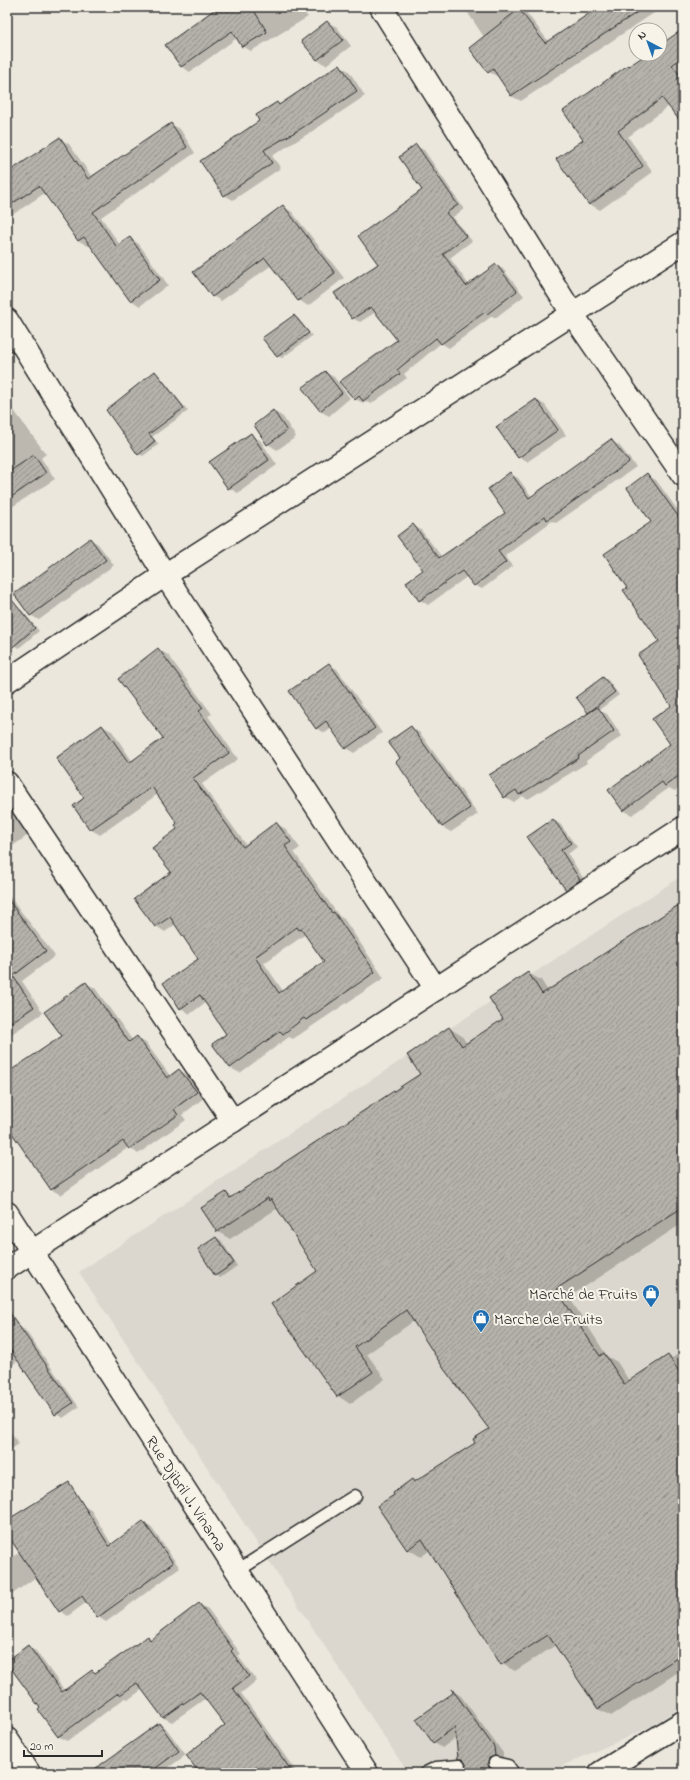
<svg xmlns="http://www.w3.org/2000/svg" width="690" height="1780" viewBox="0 0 690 1780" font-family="'Indie Flower',sans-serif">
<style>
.built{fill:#dbd7ce}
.shadow{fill:#0003;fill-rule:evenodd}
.building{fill:url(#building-hatch);stroke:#2b2b2b;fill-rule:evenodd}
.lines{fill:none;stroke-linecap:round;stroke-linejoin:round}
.lane-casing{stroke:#2b2b2b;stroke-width:15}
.street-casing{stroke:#2b2b2b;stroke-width:25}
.secondary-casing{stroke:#2b2b2b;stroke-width:25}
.lane{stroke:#f7f3e8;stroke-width:12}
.street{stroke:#f7f3e8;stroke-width:22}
.secondary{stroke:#f7f3e8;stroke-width:22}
.labels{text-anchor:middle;stroke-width:4;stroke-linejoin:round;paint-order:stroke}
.poi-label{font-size:16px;fill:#2b2b2b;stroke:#f7f3e8;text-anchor:end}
.street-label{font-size:16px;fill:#2b2b2b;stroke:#f7f3e8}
</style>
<defs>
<pattern id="building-hatch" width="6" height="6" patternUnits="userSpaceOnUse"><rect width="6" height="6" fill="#b5b2ab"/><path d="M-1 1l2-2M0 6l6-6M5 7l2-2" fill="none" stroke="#93918b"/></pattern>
</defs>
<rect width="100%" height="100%" fill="#ebe7dd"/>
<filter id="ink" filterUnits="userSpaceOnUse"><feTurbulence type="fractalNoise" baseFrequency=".025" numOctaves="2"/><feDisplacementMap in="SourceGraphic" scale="8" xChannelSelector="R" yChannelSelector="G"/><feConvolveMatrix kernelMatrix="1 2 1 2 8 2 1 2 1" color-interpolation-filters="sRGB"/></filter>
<g filter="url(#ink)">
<polygon class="built" points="683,875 683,1706 648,1728 546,1773 408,1773 79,1272"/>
<g class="shadow">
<polygon points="225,7 300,7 308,17 251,51 242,46 237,38 190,72 182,67 167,45"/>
<polygon points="464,7 522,7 549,42 597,10 594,7 663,7 521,101 511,96 499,77 489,72 484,37"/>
<polygon points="327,22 337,27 351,46 326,65 317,60"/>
<polygon points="683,28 683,70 681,71 683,73 683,119 669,106 628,137 653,172 600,210 589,204 584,140 630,67 649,54 660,54 660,46"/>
<polygon points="340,66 349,71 365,96 311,132 272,156 281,168 233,200 224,195 260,121 277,104 280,105"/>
<polygon points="171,124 180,129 195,153 101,217 120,245 130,238 139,244 168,285 140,306 131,300 91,244 88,246 79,241 45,193 9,217 7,216 7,175 60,139 69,144 92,177"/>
<polygon points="416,146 424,150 464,209 453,217 472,241 450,258 469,285 496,265 503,269 524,296 495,318 492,316 449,348 441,343 404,374 407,378 371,404 365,401 363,403 355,399 398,340 376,312 360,322 352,318 380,265 423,190"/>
<polygon points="283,206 292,212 344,278 308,306 299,300 272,265 221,301 212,296"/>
<polygon points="294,316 298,318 312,336 282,358 277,356"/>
<polygon points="155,372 159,375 188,411 152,437 159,444 143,456 139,454"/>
<polygon points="325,372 334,377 350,398 329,416 320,411"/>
<polygon points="536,400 545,405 566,435 527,462 518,457"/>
<polygon points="7,401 46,454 41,458 55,479 7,510"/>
<polygon points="274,411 283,417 296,437 277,450 268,444"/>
<polygon points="251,435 260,440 277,465 238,493 229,488"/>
<polygon points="611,441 619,445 636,467 556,523 552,521 505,556 513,566 482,589 474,585 468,576 428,605 420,600 407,582 424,570 413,525 421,530 442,557 507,513 510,474 518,478 532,497"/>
<polygon points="647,475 656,480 682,516 677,520 683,528 683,794 678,788 675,791 669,788 632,815 623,810 671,745 672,706 660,642 629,588 652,522"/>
<polygon points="90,539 98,544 114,565 39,620 30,615"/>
<polygon points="18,608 22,610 39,631 19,648 15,645 7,635 7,616"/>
<path d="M158,649L168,655L212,714L208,716L238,759L202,784L247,846L277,824L286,829L300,848L294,852L339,916L344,919L384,978L293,1039L289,1037L240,1073L230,1068L228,1034L206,1002L190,1014L181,1008L199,959L176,924L165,932L156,926L136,899L172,873L179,824L158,794L100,835L90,829L85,798L102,726L112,731L133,762L164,738ZM306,934L325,962L283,991L264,963Z"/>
<polygon points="329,664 337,669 382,733 354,753 346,748 332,728 325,733 316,728"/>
<polygon points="603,678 608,680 619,695 599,710 607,714 622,736 586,761 587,763 528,799 522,796 514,802 505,797 590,713 588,712"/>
<polygon points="411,727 420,733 478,814 451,832 442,827 402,758"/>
<polygon points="7,797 31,833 7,850"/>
<polygon points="553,820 560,824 577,847 568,854 587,884 574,893 566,889"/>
<polygon points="7,893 55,956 22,981 43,1013 7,1037"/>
<polygon points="683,903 683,1223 569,1297 607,1356 617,1362 630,1382 668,1356 672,1358 683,1351 683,1669 611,1716 598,1709 556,1645 515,1671 502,1664 430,1550 421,1557 408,1549 396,1495 412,1480 416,1482 476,1443 490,1429 414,1321 367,1354 385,1379 350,1404 338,1396 319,1272 278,1208 230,1239 218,1232 226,1193 233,1197 421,1074 449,1028 462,1036 467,1044 505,1020 528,973 541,980 548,991"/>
<polygon points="86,983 95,988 133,1041 137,1038 146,1043 171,1077 179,1070 188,1075 205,1097 182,1115 186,1120 138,1154 129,1147 61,1195 52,1190 7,1125 7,1074 63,1036"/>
<polygon points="216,1238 221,1240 237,1266 220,1278 216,1275"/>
<polygon points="18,1326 25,1330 79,1407 63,1418 56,1414 19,1360 7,1369 7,1334"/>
<polygon points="7,1427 19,1444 7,1452"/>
<polygon points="83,1506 91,1510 112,1545 143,1523 151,1527 180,1568 106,1622 98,1617 87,1602 68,1616 60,1611 36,1577 7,1598 7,1561"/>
<polygon points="199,1604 208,1609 241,1654 238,1656 257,1681 241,1693 297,1773 201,1773 226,1726 206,1698 172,1722 164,1718 143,1689 129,1699 125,1698 67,1741 58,1736 41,1709 28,1647 36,1651 65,1691 92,1671 96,1673 148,1637 152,1640"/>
<polygon points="453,1691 461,1696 503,1753 503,1761 498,1763 497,1771 498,1773 462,1773 466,1770 467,1765 459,1758 457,1737 442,1748 433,1742"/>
<polygon points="159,1724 166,1728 186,1755 161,1773 93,1773"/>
</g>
<g class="building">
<polygon points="218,7 252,7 267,32 242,47 232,31 181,67 165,45"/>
<polygon points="599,7 645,7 511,96 493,69 488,73 469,48 519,9 545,43"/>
<polygon points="327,21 343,40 317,60 301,41"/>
<polygon points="683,29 683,57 672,65 683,79 683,125 662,98 618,131 643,166 589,205 556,159 583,140 563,111 628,65 629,66 647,54 660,54 660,45"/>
<polygon points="340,64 357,91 302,128 264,150 272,163 224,196 200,161 259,121 256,115 277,102 279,105"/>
<polygon points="171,123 187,147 93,212 116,246 130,237 160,280 130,301 84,237 78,241 39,186 7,207 7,173 60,137 88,179"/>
<polygon points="416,144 458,205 446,213 466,236 443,254 466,286 496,264 517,291 487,314 485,312 441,344 436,338 397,370 400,374 363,401 359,396 355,400 339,382 397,340 371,307 352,319 334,293 378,264 358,236 422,190 399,157"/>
<polygon points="283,205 335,273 298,301 265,258 212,297 193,272"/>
<polygon points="294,315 309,333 277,357 262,338"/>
<polygon points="155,371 184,408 149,434 155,441 138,455 106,410"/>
<polygon points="325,371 342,393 320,411 302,388"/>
<polygon points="536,399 558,430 518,458 496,427"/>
<polygon points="273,410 287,431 267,445 254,425"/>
<polygon points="251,433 269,460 228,489 209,462"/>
<polygon points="611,439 629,462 547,520 545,516 498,551 506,562 474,586 462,571 419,601 406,582 423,570 397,536 413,524 439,558 505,513 488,489 510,472 529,498"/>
<polygon points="34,455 46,473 7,500 7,473"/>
<polygon points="647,473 683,523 683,773 665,786 662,782 623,811 608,790 670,744 652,719 671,706 638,655 659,641 623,590 627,588 604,554 651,522 627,488"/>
<polygon points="90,538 106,560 30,616 14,594"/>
<polygon points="7,594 35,628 7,652"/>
<path d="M158,648L203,708L199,711L229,753L193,778L243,847L276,822L291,842L285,846L332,913L334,912L375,972L306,1020L304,1018L283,1034L280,1031L230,1068L212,1044L226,1034L200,995L180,1009L163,983L198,959L170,917L155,927L134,899L171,872L152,848L177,829L175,825L177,823L152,787L90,830L73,806L84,798L56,758L102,725L129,763L163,738L118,679ZM297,927L299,930L301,929L324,962L279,993L255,957Z"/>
<polygon points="329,663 375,728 345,749 326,721 316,729 289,691"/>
<polygon points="603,677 615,692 588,713 576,697"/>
<polygon points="598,707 614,731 578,756 579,758 519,795 516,790 504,798 489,775"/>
<polygon points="411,726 470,808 442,827 396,762 400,758 388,742"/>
<polygon points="553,819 571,843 561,850 580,880 566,890 527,837"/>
<polygon points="7,898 46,951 13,976 34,1007 7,1025"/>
<polygon points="683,902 683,1207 556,1289 600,1356 604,1353 624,1384 668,1355 683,1378 683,1654 598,1709 548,1635 501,1665 422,1539 407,1550 377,1506 394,1495 393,1493 412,1479 414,1482 475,1443 473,1439 489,1429 444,1369 406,1310 355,1347 373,1372 337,1397 271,1304 317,1271 271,1199 269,1201 268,1198 217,1232 201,1208 226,1192 230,1198 420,1074 407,1055 449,1027 462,1046 503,1019 489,998 528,972 542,994"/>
<polygon points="86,982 129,1042 137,1036 167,1078 179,1069 197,1092 174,1109 178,1115 129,1149 123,1141 51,1190 7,1126 7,1073 62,1036 44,1012"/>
<polygon points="216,1237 234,1263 215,1276 198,1249"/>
<polygon points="7,1309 73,1403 55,1415 7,1345"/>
<polygon points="69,1482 109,1546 143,1521 173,1563 97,1618 82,1596 59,1612 7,1534 7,1520"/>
<polygon points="199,1603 233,1649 231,1651 249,1676 233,1688 293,1773 199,1773 186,1755 225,1725 200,1692 163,1718 137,1683 120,1695 118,1693 58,1737 38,1710 40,1708 7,1663 7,1661 28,1645 62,1692 92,1670 95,1673 148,1636 150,1640"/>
<polygon points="452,1689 494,1747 495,1756 489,1758 488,1765 490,1769 496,1771 496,1773 461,1773 466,1770 466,1765 462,1759 458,1759 455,1727 433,1743 416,1719 453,1693"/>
<polygon points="159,1723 179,1751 149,1773 89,1773"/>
</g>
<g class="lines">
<defs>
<g id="lane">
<polyline points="237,1571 355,1496"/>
<polyline points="495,1763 508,1766 513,1773"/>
<polyline points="426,1773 436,1768 459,1766"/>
</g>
<g id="street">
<polyline points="381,7 573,315 683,475"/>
<polyline points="7,320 165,575 436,989"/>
<polyline points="7,681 165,575 683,243"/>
<polyline points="7,783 233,1121"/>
<polyline points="7,1268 683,828"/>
<polyline points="7,1739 29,1773"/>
<polyline points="600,1773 683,1722"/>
</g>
<polyline id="secondary" points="7,1213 367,1773"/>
</defs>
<use href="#lane" class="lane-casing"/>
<use href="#street" class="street-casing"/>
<use href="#secondary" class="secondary-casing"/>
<use href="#lane" class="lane"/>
<use href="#street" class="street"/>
<use href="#secondary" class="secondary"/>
</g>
</g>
<defs>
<symbol id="shop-pin" viewBox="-11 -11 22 30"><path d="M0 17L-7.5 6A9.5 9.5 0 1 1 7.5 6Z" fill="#1f6fb2" stroke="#f7f3e8"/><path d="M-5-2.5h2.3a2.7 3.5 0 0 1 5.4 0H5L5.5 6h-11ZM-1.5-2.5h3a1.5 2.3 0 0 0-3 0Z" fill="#fff"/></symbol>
</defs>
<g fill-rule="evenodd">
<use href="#shop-pin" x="641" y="1283" width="20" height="27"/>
<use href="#shop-pin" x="471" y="1308" width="20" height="27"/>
</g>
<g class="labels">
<g class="poi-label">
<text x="638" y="1299">Marché de Fruits</text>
<text x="494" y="1324" text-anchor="start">Marche de Fruits</text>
</g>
<g class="street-label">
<text transform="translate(187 1493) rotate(57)" y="6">Rue Djibril J. Vinama</text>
</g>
</g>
<rect width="690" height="1780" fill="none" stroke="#f7f3e8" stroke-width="24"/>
<rect x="12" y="12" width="666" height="1756" fill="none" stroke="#2b2b2b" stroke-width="1.5" filter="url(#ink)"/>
<g transform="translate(648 42) rotate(319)"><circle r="19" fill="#f7f3e8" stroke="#a5a39c"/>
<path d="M0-3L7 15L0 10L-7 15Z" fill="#1f6fb2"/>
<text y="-6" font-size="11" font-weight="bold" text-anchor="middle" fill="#2b2b2b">N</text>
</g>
<path d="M24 1750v6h78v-6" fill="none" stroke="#2b2b2b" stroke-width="2"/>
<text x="30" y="1750" font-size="12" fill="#2b2b2b" stroke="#f7f3e8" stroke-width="3" paint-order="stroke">20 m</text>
</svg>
